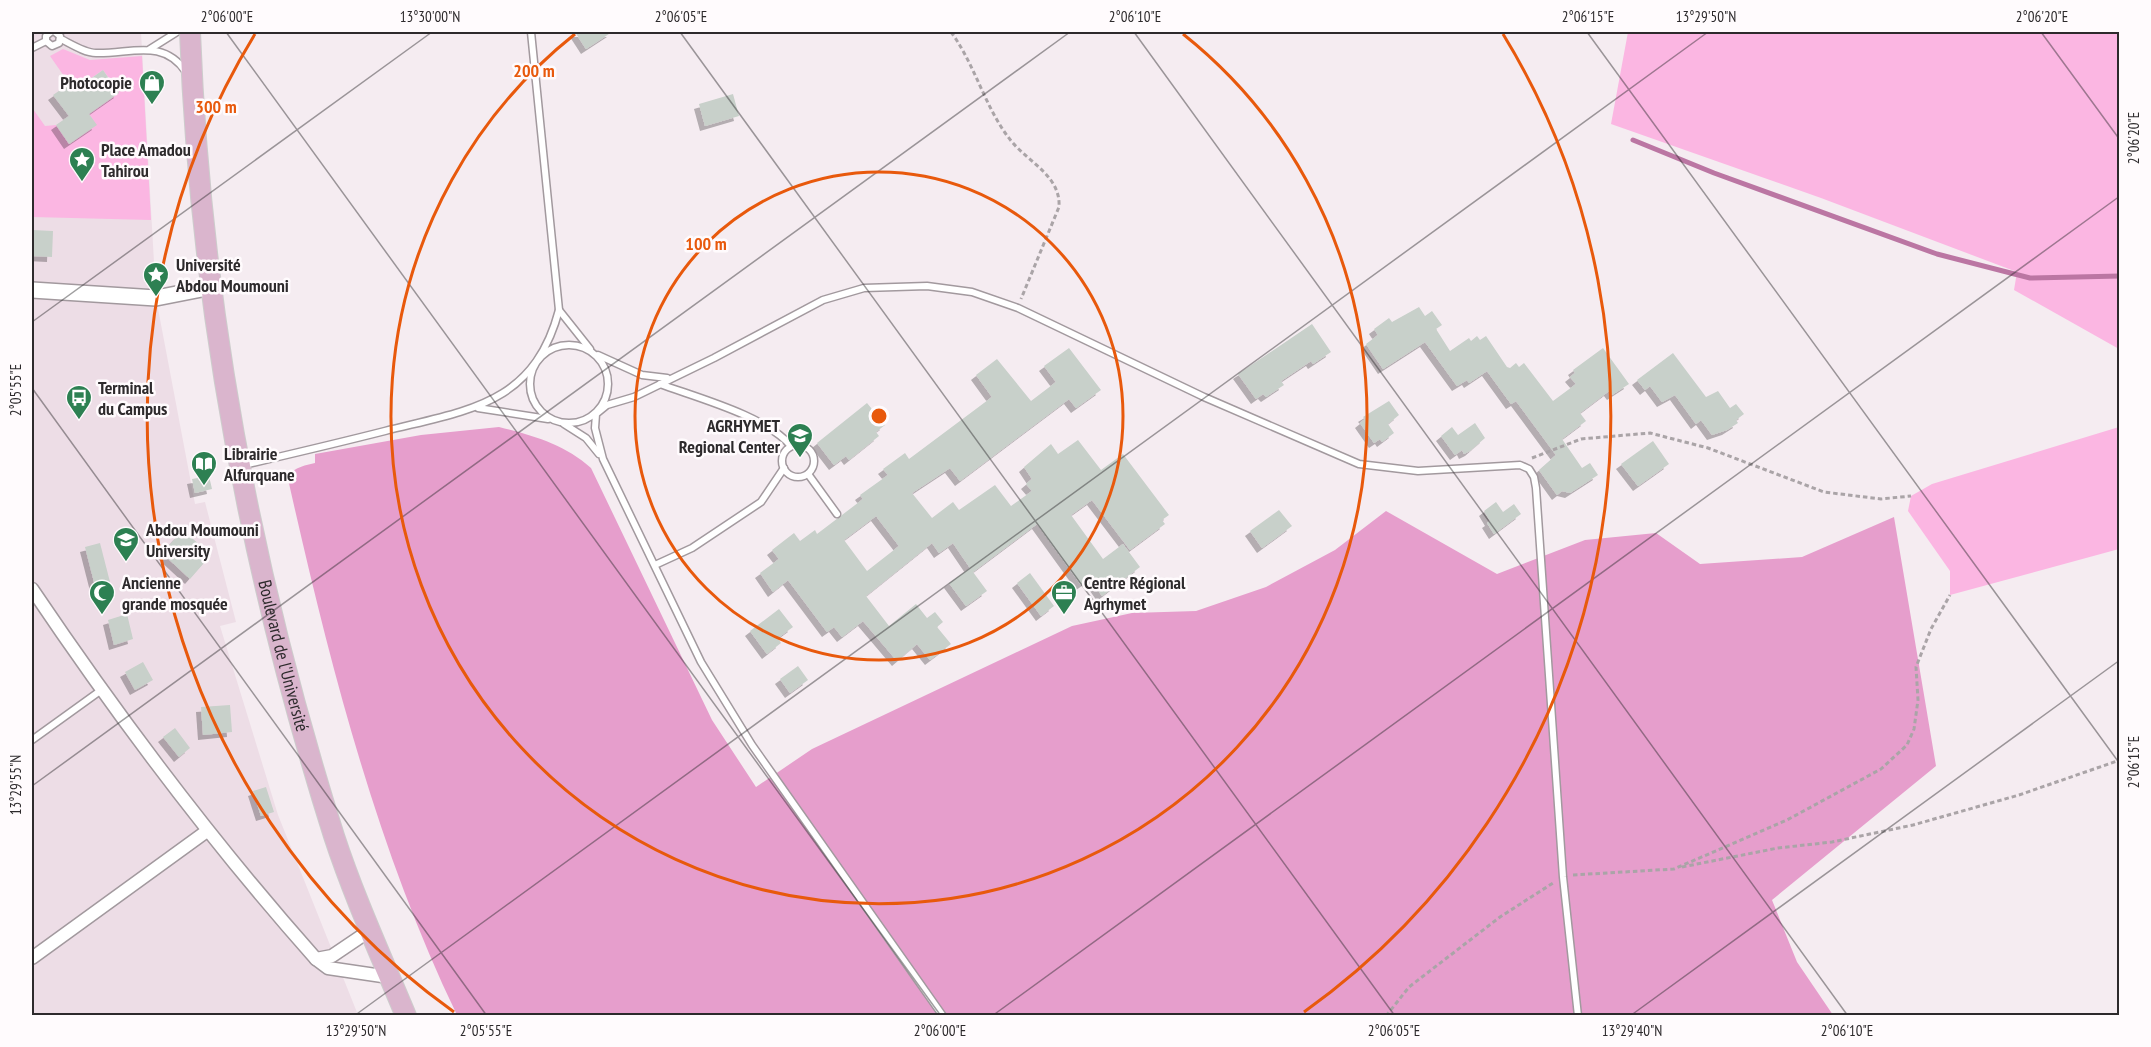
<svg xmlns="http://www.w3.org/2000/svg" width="2151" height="1047" viewBox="0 0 2151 1047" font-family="'PT Sans Narrow',sans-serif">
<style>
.built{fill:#eddde6}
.green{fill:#fbb6e2}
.forest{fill:#e69ecc}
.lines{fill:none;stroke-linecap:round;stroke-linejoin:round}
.stream{stroke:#bb76a3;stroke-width:5}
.building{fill:#c8d0ca;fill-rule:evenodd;filter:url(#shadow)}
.service-casing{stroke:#a2999e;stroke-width:9}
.minor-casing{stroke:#a2999e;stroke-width:15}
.tertiary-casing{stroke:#a2999e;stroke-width:18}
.primary-casing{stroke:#cdcccc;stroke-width:22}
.path{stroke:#aaa4a7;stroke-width:3;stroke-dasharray:4.5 3;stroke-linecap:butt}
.service{stroke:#fff;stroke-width:6}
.minor{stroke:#fff;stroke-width:12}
.tertiary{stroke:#fff;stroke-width:15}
.primary{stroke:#dab5cd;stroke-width:20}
.ticks{fill:none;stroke:#2d2a2c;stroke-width:1.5;stroke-opacity:0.45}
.ring{fill:none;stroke:#e8590c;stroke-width:3}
.labels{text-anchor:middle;stroke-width:5;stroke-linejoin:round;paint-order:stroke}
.poi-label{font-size:18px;font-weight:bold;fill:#2d2a2c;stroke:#fffbfd;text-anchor:start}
.street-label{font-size:18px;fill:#2d2a2c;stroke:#fffbfd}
.centre{fill:#e8590c;stroke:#fffbfd;stroke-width:3}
.ring-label{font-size:18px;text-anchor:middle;font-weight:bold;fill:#e8590c;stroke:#fffbfd;stroke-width:5;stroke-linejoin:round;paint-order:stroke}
.neatline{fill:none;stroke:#2d2a2c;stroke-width:2}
.ticks-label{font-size:15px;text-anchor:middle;fill:#2d2a2c}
</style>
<defs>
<filter id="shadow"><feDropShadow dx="-5" dy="5" stdDeviation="0" flood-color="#0004"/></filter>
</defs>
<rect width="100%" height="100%" fill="#f5ecf1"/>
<polygon class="built" points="32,32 141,32 156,298 195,504 205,502 236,622 220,626 278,815 358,1015 32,1015"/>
<g class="green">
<polygon points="1628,32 2119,32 2119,349 2014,290 2017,272 1821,198 1611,124"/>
<polygon points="63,49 90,60 142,56 151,220 32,217 32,96 33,109 45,126 56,125 70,144 96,125 89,114 119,92 103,70 77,88 91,107 87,109 50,56"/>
<polygon points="2119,427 2119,549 1950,595 1950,571 1908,511 1911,496 1932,484"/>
</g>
<path class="forest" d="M499,427C534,436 564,444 591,468L712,720L756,787L812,749L1072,626L1132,613L1196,611L1266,587L1335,550L1386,511L1497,574L1585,540L1656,533L1700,564L1802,557L1894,517L1936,766L1772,900L1797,962L1833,1015H457C376,847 329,661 288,479C292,467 304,466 315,463V454L421,435Z"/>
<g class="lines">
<polyline class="stream" points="1633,140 1714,173 1937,254 2030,278 2120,276"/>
</g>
<g class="building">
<polygon points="575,32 612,32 586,49"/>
<polygon points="103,70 119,93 89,114 97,125 69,144 56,125 69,116 53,95 69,84 73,91"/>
<polygon points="733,94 739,116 705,126 699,104"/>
<polygon points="32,230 53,231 52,257 32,256"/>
<polygon points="1419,307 1425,316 1432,311 1442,325 1436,329 1450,351 1469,338 1471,341 1477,336 1480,340 1486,336 1507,367 1510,368 1516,363 1519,367 1524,363 1553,401 1576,384 1570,377 1575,373 1573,370 1603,348 1629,384 1612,395 1609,391 1580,413 1586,421 1562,439 1582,468 1590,463 1598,475 1570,493 1562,491 1557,495 1539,470 1556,455 1516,401 1511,404 1487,371 1469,383 1467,380 1457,386 1425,342 1383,369 1366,344 1378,335 1374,329 1389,318 1392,322"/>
<polygon points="1312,324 1331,352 1313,364 1311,361 1281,381 1284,385 1266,397 1263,394 1256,399 1238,374"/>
<path d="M1069,348L1101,390L1076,408L1069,399L960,481L950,468L912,493L932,518L953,502L959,510L995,485L1011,506L1032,491L1026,484L1032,479L1024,467L1051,444L1058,454L1078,440L1101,470L1123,454L1169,515L1162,520L1165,524L1130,550L1092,500L1071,515L1103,559L1123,544L1140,567L1102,596L1090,579L1081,585L1037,524L973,572L987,591L966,606L949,583L970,568L953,543L939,553L932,543L866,596L889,626L916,604L927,618L935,612L943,622L937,627L951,644L930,660L917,644L897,661L863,621L842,637L834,627L827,632L788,580L773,592L760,573L779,559L772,550L794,533L800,541L815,530L817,534L863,499L860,495L888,475L883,469L905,453L909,459L992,397L976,375L997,359L1031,401L1056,382L1044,366ZM876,516L899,546L867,571L844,540Z"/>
<polygon points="1673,353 1706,397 1718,391 1730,408 1736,404 1744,414 1736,420 1738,423 1727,430 1712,435 1701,420 1696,424 1675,395 1662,402 1650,386 1645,390 1637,380"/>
<polygon points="1389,401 1399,415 1388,424 1394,433 1382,442 1380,439 1374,443 1360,423 1365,419 1363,417"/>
<polygon points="867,403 885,425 876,432 879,436 849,460 846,456 834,465 817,443"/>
<polygon points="1475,423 1485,438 1470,451 1464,454 1462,450 1455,455 1441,436 1452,427 1458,435"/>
<polygon points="1653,441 1669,464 1638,486 1621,464"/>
<polygon points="209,476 212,489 195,493 192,479"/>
<polygon points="1496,502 1503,512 1514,504 1521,514 1494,534 1487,523 1490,521 1484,511"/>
<polygon points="1279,510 1292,526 1262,548 1250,531"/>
<polygon points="183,530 211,555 190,579 162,553"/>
<polygon points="100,543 110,582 95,586 85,547"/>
<polygon points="1030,573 1054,606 1041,616 1017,583"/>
<polygon points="779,609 793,627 778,638 781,643 767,654 750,631"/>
<polygon points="127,614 133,639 114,645 108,620"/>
<polygon points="143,662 153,680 135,690 125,672"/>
<polygon points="798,666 808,680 790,693 780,679"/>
<polygon points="230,705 232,732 203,735 201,707"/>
<polygon points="175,728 190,748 179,757 163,737"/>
<polygon points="266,787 274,812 261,816 253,791"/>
</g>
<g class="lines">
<defs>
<g id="service">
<path d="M61,39C71,44 85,53 96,53C131,54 163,38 186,72"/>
<polyline points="46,41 52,46 59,43 60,36 55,32"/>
<polyline points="32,48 46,41 46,36 51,32"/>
<polyline points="150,49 177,32"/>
<polyline points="559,310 590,349"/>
<circle cx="569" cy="384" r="39"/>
<polyline points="598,355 642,375 667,378"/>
<path d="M660,384C698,398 766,416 791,446"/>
<polyline points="478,408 548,419"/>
<polyline points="564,424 586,438 599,454"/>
<circle cx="798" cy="461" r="16"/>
<path d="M244,465C291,454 338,443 385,431C468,410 534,405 559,310L531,32"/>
<polyline points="808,474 837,514"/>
<polyline points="655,565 692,548 761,502 784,468"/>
<polyline points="32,740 100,691"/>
<polyline points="943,1016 752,745 701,662 603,459 595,428 596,414 607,405 634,397 714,358 823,300 864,288 927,286 972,292 1018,308 1204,397 1359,464 1418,471 1520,465 1529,469 1534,477 1536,488 1563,877 1578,1016"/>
</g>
<g id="minor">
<path d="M32,589C119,718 212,842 316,959L328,968L389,977"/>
<polyline points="32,958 207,831"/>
<polyline points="316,959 332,956 369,931"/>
</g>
<polyline id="tertiary" points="32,290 156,298 212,287"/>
<g id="primary">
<path id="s1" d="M190,32C200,304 252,577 334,836C354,897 381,956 406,1016"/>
</g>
</defs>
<use href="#service" class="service-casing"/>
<use href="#minor" class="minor-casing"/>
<use href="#tertiary" class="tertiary-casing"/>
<use href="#primary" class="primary-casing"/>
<g class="path">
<path d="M951,32C976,66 985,109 1012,142C1030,163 1061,177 1059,207L1021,299"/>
<polyline points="1532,458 1581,439 1650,433 1708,448 1824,492 1881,499 1911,496"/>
<polyline points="1682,867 1778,848 1832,842 1913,825 2019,795 2120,760"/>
<polyline points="1573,875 1674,869 1787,820 1881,769 1907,745 1914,729 1918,700 1916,667 1931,629 1950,595"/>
<polyline points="1386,1016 1409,987 1500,917 1553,883"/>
</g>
<use href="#service" class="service"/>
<use href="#minor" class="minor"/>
<use href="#tertiary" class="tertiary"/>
<use href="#primary" class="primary"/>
</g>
<path class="ticks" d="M226,32L941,1016M680,32L1395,1016M1134,32L1848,1016M1587,32L2120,764M2041,32L2120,140M32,322L432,32M32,388L487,1016M32,786L1070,32M32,1013L34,1016M354,1016L1708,32M992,1016L2120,196M1630,1016L2120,660"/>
<g class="ring">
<circle cx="879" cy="416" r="244"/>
<path d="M1183 34A488 488 0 1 1 575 34"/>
<path d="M454 1012A732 732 0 0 1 255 34M1503 34A732 732 0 0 1 1304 1012"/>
</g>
<defs>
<symbol id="shop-pin" viewBox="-11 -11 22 30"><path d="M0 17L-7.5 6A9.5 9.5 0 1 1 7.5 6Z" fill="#2d8052" stroke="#fffbfd"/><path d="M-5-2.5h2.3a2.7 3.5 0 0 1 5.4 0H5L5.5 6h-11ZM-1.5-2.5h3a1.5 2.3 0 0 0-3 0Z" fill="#fff"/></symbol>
<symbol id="sight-pin" viewBox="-11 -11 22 30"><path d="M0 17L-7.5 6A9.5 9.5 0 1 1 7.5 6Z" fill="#2d8052" stroke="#fffbfd"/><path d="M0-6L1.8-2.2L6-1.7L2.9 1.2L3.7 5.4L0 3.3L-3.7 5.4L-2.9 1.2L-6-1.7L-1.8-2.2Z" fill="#fff"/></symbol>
<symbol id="bus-pin" viewBox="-11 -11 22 30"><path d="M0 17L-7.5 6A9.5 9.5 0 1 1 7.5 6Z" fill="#2d8052" stroke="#fffbfd"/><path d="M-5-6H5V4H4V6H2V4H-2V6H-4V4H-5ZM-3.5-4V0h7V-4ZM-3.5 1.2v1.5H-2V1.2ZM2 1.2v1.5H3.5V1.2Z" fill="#fff"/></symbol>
<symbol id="university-pin" viewBox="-11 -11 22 30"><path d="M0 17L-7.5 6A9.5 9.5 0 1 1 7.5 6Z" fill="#2d8052" stroke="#fffbfd"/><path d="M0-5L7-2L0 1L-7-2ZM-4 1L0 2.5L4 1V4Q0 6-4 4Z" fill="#fff"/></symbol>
<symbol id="library-pin" viewBox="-11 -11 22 30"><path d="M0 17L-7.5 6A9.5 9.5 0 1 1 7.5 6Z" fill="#2d8052" stroke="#fffbfd"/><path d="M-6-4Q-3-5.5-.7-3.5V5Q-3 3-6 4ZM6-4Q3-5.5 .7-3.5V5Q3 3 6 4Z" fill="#fff"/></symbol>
<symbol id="mosque-pin" viewBox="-11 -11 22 30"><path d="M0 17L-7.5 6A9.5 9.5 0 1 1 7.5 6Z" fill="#2d8052" stroke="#fffbfd"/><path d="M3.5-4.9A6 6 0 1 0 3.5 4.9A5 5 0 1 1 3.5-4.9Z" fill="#fff"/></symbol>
<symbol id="office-pin" viewBox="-11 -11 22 30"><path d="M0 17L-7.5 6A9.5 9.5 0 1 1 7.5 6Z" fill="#2d8052" stroke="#fffbfd"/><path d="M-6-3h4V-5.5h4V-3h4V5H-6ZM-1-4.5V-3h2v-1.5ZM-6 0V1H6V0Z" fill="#fff"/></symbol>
</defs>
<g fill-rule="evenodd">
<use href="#shop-pin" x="137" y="68" width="30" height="40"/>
<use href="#sight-pin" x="67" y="145" width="30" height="40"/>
<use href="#sight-pin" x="141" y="260" width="30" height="40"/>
<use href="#bus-pin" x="64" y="383" width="30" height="40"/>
<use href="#university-pin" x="785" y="421" width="30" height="40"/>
<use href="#library-pin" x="189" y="449" width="30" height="40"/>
<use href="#university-pin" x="111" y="525" width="30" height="40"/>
<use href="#mosque-pin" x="87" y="578" width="30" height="40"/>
<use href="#office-pin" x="1049" y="578" width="30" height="40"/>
</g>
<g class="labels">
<g class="poi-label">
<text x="132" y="89" text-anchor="end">Photocopie</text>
<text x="101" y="156">Place Amadou<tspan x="101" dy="21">Tahirou</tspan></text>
<text x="176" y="271">Université<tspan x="176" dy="21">Abdou Moumouni</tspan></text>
<text x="98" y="394">Terminal<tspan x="98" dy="21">du Campus</tspan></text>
<text x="780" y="432" text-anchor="end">AGRHYMET<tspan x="780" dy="21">Regional Center</tspan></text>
<text x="224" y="460">Librairie<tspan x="224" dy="21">Alfurquane</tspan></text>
<text x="146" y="536">Abdou Moumouni<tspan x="146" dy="21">University</tspan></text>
<text x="122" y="589">Ancienne<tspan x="122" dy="21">grande mosquée</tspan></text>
<text x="1084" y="589">Centre Régional<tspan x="1084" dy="21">Agrhymet</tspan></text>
</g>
<g class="street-label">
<text dy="6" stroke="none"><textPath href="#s1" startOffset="632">Boulevard de l'Université</textPath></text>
</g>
</g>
<circle cx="879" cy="416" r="9" class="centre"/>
<g class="ring-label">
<text x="534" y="77">200 m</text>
<text x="216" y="113">300 m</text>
<text x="706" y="250">100 m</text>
</g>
<rect width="2151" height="1047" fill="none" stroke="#fffbfd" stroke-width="66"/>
<rect x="33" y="33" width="2085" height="981" class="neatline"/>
<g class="ticks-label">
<text x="227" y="22">2°06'00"E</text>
<text x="430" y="22">13°30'00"N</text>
<text x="681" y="22">2°06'05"E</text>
<text x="1135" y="22">2°06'10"E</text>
<text x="1588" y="22">2°06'15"E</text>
<text x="1706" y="22">13°29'50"N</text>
<text x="2042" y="22">2°06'20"E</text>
<text transform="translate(2134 138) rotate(-90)" y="5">2°06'20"E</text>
<text transform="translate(16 390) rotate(-90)" y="5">2°05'55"E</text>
<text transform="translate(2134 762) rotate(-90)" y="5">2°06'15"E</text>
<text transform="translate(16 785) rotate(-90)" y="5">13°29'55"N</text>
<text x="356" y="1036">13°29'50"N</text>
<text x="486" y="1036">2°05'55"E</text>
<text x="940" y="1036">2°06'00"E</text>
<text x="1394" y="1036">2°06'05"E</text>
<text x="1632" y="1036">13°29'40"N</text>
<text x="1847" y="1036">2°06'10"E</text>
</g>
</svg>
